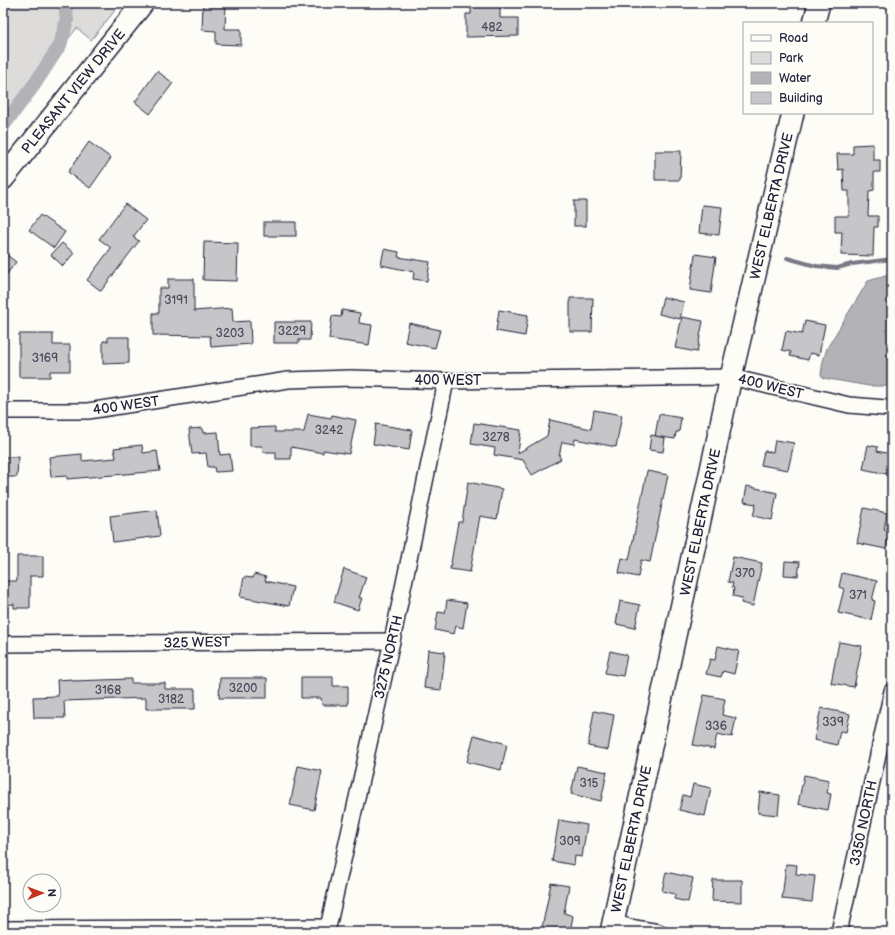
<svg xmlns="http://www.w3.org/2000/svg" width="895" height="935" viewBox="0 0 895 935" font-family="'Balsamiq Sans',sans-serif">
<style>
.green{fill:#dddcdb;stroke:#807f8b}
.water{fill:#b2b2b7;stroke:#787885}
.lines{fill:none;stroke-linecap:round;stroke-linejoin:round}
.stream{stroke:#787885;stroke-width:4}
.canal{stroke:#b2b2b7;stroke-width:14}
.building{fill:#c6c6c8;stroke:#22223b}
.street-casing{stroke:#22223b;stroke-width:18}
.secondary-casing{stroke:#22223b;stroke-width:24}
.street{stroke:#fdfcf7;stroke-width:15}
.secondary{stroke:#fdfcf7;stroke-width:21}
.labels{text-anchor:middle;stroke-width:3.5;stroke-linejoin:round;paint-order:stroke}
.number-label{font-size:12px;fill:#4b4b5e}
.street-label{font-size:14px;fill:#22223b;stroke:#fdfcf7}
</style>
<rect width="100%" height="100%" fill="#fdfcf7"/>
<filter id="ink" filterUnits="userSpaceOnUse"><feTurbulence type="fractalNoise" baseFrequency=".025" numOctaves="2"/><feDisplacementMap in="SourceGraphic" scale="8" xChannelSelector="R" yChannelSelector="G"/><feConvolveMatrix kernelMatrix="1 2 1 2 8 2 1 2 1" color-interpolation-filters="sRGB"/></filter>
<g filter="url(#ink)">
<polygon class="green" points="3,3 121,3 91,40 77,28 3,121"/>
<polygon class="water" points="892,274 892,386 869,386 823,378 821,374 823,361 827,348 868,281"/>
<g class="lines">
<polyline class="stream" points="787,258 816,266 837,268 852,264 892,259"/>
<polyline class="canal" points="3,126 34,85 60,45 67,20 65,3"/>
</g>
<g class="building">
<polygon points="203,3 226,4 225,29 241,29 241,45 216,44 216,31 202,30"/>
<polygon points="471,3 500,3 500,18 518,18 518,36 466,37 466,14 471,14"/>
<polygon points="157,71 173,83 150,114 135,102"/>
<polygon points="89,142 111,158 90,188 68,172"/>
<polygon points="873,144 873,160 880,160 880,172 874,172 874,190 869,191 868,216 878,216 878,227 874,227 873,256 841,255 842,232 835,232 835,216 849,216 849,191 844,191 843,169 838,170 837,154 853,154 853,145"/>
<polygon points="655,151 681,151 680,180 655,180"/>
<rect x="574" y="201" width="12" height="25"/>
<polygon points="125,204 146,220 133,237 139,241 101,291 87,280 111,248 99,239"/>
<polygon points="702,205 722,207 719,235 699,233"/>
<polygon points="40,215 65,232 54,248 29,230"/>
<rect x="264" y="222" width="32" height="14"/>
<polygon points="204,242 238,243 237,281 203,280"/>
<polygon points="62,243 74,253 63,266 51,255"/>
<polygon points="384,249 399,252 398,257 430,262 427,281 413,279 414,272 381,265"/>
<polygon points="3,252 16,262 3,279"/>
<polygon points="695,254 716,257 711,293 690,290"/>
<polygon points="168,279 194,279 194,311 232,308 233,322 250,321 251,344 211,347 210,336 153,335 153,313 159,313 159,288 168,288"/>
<polygon points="663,297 684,302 680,319 659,314"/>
<polygon points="570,298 593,298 592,332 570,332"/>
<polygon points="342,310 360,313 359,323 372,325 369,345 329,339 332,316 341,317"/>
<polygon points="499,310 528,315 525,336 496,331"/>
<polygon points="682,317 703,321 697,352 675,348"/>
<polygon points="805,321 825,325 819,355 810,353 808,360 790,356 791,352 782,350 786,331 802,334"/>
<polygon points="274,322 311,322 310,340 299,340 299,343 274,343"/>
<polygon points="409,323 440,330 435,348 405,342"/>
<polygon points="19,334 53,334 53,345 70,345 70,371 50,371 50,377 19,377"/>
<polygon points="108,337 129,337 129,363 103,364 103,341 108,341"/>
<polygon points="594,410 622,415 616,447 575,439 574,444 562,442 559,456 561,459 532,475 523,460 494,455 495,448 471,444 474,423 521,430 518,453 547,436 550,420 591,429"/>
<polygon points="308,414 331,418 332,415 356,420 349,454 323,450 323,453 291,447 291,459 276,459 276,452 263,452 262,446 250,446 250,428 275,427 275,432 304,432"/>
<polygon points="659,414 681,418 679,432 676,432 675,439 655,436"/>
<polygon points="376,424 412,430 409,450 373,444"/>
<polygon points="202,428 203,433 218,432 220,455 230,454 232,471 215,472 214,467 208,467 206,453 192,454 189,429"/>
<polygon points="651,435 665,438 663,452 649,450"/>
<polygon points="775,440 794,443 788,470 761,465 764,451 773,452"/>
<polygon points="142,445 143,453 157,451 160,471 67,479 67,476 51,477 49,457 82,454 82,461 116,458 114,448"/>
<polygon points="868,445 878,447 877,451 891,454 887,474 863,469"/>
<polygon points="3,457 18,457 17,477 3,477"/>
<polygon points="647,471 668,475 650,562 641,560 638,577 619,573 622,558 629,560"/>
<polygon points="468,482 502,489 497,519 480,516 470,572 450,569 458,522 462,522"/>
<polygon points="747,486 777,493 772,520 753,516 756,504 744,502"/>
<polygon points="864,508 887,513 884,530 889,531 886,549 857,543"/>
<polygon points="157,510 160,536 113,542 110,516"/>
<polygon points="17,556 43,556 43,576 30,576 30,608 14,608 14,604 3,605 3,581 17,581"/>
<polygon points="733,557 762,563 753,606 741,603 742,598 733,596 734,588 732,587 733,583 728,582"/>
<polygon points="785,561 800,562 798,576 784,575"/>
<polygon points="344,569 366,577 359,598 362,598 358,610 334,602"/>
<polygon points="842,573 877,581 872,600 875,601 871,620 838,613 844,589 839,587"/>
<polygon points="254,574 266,577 265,581 293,587 289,606 240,597 244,577 253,578"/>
<polygon points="447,600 467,603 463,628 456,626 454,634 435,630 438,612 445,613"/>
<polygon points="620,601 640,605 635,628 616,624"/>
<polygon points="839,642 862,646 854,687 831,683"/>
<polygon points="718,646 739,651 734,674 723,671 721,677 706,674 710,659 715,660"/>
<polygon points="428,650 445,652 441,690 424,688"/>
<polygon points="610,651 627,655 623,676 605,673"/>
<polygon points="301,677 333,677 333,686 348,686 348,705 322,705 321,698 301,698"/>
<polygon points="220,678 267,678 267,698 219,698"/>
<polygon points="72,679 72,681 131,679 131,683 165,683 165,689 195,689 195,709 146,709 146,698 64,701 65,718 34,718 33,697 58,696 57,680"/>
<polygon points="704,695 725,699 722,715 736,718 732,737 717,734 714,749 693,745"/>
<polygon points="821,708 850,714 846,732 840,731 837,745 814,740"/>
<polygon points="594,711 614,715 608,750 588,746"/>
<polygon points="474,735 507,744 501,770 467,762"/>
<polygon points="298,766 322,771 314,810 290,805"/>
<polygon points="577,766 607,772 601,801 571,794"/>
<polygon points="804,775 829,780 827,793 831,794 828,810 798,804"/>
<polygon points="693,784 711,788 705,816 679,810 683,795 690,797"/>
<polygon points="760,792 780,795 778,815 758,813"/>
<polygon points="559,820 587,825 582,857 575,856 574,865 552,861"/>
<polygon points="786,864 797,865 796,874 815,876 812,902 782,899"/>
<polygon points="666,872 693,878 688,902 674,899 675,894 662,891"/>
<polygon points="713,880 742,880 742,902 712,901"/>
<polygon points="551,883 569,886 564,913 573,916 570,932 560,932 542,928"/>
</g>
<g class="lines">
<defs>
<g id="street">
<polyline points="3,411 88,411 288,380 351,378 446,381 731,377 849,405 886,408 892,407"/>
<polyline points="3,644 392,641"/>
<polyline points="613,922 629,927 659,932"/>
<polyline points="3,929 328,927"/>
<polyline points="327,932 392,641 446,381"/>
<polyline points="839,932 892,691"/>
</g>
<g id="secondary">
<polyline points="814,23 819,3"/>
<polyline points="3,179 143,3"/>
<polyline points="611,932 731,377 793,113"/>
</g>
</defs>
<use href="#street" class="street-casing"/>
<use href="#secondary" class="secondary-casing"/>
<use href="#street" class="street"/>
<use href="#secondary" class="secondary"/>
</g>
</g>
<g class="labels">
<g class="number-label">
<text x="492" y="31">482</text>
<text x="176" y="304">3191</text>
<text x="292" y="335">3229</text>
<text x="230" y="337">3203</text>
<text x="45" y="362">3169</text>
<text x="329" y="434">3242</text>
<text x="496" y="441">3278</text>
<text x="745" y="577">370</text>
<text x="858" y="599">371</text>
<text x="243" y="692">3200</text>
<text x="108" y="694">3168</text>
<text x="171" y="703">3182</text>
<text x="833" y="726">339</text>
<text x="716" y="730">336</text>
<text x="589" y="787">315</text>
<text x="570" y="845">309</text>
</g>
<g class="street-label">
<text transform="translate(73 91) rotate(-51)" y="5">PLEASANT VIEW DRIVE</text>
<text transform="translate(771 206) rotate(-77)" y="5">WEST ELBERTA DRIVE</text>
<text x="448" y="385">400 WEST</text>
<text transform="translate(771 386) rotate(14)" y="5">400 WEST</text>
<text transform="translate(126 405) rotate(-8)" y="5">400 WEST</text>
<text transform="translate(700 522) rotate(-78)" y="5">WEST ELBERTA DRIVE</text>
<text transform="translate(197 642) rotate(-1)" y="5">325 WEST</text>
<text transform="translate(388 657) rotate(-77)" y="5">3275 NORTH</text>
<text transform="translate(863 823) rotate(-78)" y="5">3350 NORTH</text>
<text transform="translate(631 839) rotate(-78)" y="5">WEST ELBERTA DRIVE</text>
</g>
</g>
<rect width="895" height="935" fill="none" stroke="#fdfcf7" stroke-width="16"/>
<rect x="8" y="8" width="879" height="919" fill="none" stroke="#22223b" stroke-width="1.5" filter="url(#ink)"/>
<rect x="743" y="22" width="130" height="92" fill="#fdfcf7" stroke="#a5a5ac"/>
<rect x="751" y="35" width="20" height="6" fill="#fdfcf7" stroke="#a5a5ac"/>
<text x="779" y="42" font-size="12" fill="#22223b">Road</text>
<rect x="751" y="52" width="20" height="12" fill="#dddcdb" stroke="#a5a5ac"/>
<text x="779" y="62" font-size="12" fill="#22223b">Park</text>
<rect x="751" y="72" width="20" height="12" fill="#b2b2b7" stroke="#a5a5ac"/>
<text x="779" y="82" font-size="12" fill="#22223b">Water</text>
<rect x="751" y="92" width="20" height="12" fill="#c6c6c8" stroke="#a5a5ac"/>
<text x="779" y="102" font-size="12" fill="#22223b">Building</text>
<g transform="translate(42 893) rotate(89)"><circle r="19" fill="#fdfcf7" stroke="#a5a5ac"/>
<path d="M0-3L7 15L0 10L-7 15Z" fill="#c8321e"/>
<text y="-6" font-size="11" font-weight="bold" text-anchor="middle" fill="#22223b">N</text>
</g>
</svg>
